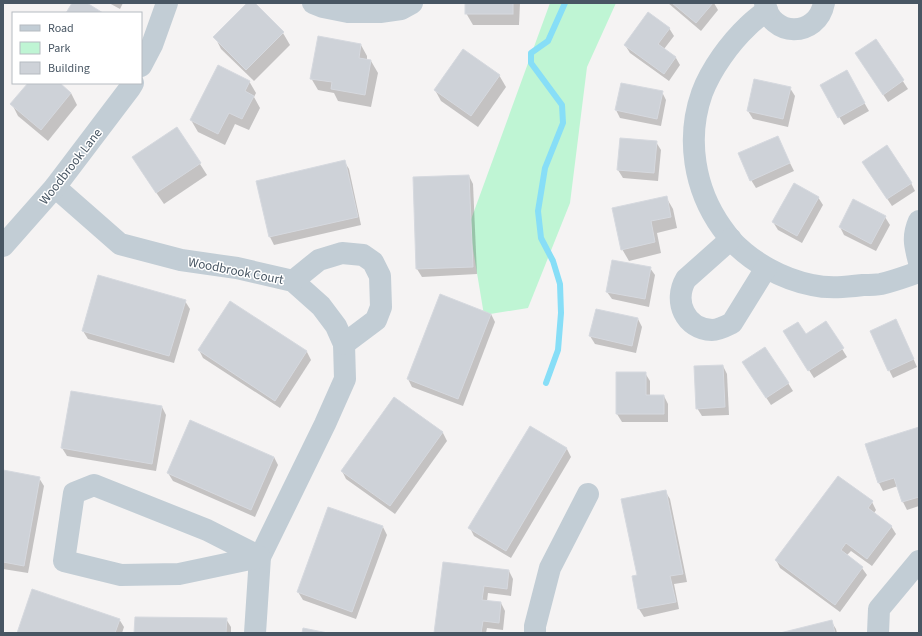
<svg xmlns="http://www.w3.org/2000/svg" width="922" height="636" viewBox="0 0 922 636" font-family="'Source Sans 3',sans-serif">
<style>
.green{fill:#bff5d4}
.shadow{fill:#0003}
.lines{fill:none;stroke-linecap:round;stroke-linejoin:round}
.stream{stroke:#87def7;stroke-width:6}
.building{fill:#ced2d8;stroke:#d6d9df}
.minor{stroke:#c2cdd5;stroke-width:22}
.labels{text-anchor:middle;stroke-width:3;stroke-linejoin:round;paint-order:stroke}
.street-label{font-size:13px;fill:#485663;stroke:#fff}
</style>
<rect width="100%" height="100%" fill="#f5f3f3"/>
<polygon class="green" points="550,3 616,3 587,67 570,203 528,308 484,315 469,225"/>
<g class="shadow">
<polygon points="109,3 123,3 120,9"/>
<polygon points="249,3 253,3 283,33 290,45 254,81 221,49 215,37"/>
<polygon points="466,3 520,3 519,25 473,25 466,13"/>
<polygon points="668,3 714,3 718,10 701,31"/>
<polygon points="669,28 674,36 664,49 676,58 680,65 669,81 630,53 625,45"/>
<polygon points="876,40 908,89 888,102 861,61"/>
<polygon points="361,45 367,56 367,60 371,61 378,73 371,107 338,101 334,93 318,90 311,78"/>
<polygon points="846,71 869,111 844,125 821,86"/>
<polygon points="499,75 506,87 478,127 441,101 435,90"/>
<polygon points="249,81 256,93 254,97 260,108 249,130 235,124 225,145 198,132 191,120"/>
<polygon points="755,81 790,88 795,96 788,127 753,119 748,111"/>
<polygon points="29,83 58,83 71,93 77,105 48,141 18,116 12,104"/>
<polygon points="662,92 666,100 661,126 620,118 616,110"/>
<polygon points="176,128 200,164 207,175 164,204 140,169"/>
<polygon points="777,137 794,171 756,188 751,180"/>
<polygon points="621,139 656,142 661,150 658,181 623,178 618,170"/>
<polygon points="344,161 349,169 361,225 274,245 270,237"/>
<polygon points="868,170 911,183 915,191 892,206"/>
<polygon points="469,176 473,184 477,274 422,277 417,269 414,178"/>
<polygon points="666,197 673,209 677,228 657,233 661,253 629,261 622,249"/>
<polygon points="818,197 823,205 802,243 778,230 773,222"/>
<polygon points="885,217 890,225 876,251 844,235 840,227"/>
<polygon points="650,268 655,275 649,307 612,299 607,292"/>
<polygon points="185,301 190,309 174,363 88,339 83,331"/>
<polygon points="230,302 307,352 311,360 280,408 203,358 199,350"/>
<polygon points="491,314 495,322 463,406 412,387 408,379"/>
<polygon points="638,319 642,327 636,353 595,344 590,336"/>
<polygon points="826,323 847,357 814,378 789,339 806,335"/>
<polygon points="900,328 917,367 893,378 889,370"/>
<polygon points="723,366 727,374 729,415 702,416 697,408"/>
<polygon points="748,370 788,383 793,391 771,405"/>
<polygon points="645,373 650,381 650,396 664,396 668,404 668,422 622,422 617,414"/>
<polygon points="394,398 443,433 447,441 395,514 346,479 342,471"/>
<polygon points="162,407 166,415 156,471 67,456 62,448"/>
<polygon points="530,428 567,449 571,457 511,558 474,536 470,528"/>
<polygon points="919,428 919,506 907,510 903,502 898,486 883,491 879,483 867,445"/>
<polygon points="274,457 278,465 255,517 173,481 168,473"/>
<polygon points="3,471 39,478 44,486 28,573 3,569"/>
<polygon points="665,491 670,499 687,582 674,584 679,609 644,617 639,609 633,577 638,576"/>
<polygon points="872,502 876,510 874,513 891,526 896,534 872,566 851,551 846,556 862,568 867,575 840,612 780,568 776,560"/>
<polygon points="383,527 387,535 356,619 303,600 298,592"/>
<polygon points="444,563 509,571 513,579 511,596 488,593 487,601 501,603 505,611 503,630 487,628 486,633 435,633"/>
<polygon points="119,619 124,627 122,633 18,633"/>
<polygon points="226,619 231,627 231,633 135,633"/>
<polygon points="831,621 836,629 837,633 784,633"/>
</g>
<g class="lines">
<polyline class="stream" points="546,383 558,350 561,313 560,284 553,261 541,238 538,211 545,168 563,123 562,105 531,63 531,53 548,41 565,3"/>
</g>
<g class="building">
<polygon points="72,3 87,3 103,13 66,13"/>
<polygon points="247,3 255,3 284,32 246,70 213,37"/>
<rect x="465" y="3" width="48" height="11"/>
<polygon points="672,3 713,3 696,23"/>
<polygon points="648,12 670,28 658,44 676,57 664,74 624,45"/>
<polygon points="318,36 361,44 359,58 371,60 365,95 331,89 332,82 310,79"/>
<polygon points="876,39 904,80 883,95 855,53"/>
<polygon points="463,49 500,75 471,116 434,90"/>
<polygon points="218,65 250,81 245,91 254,96 242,119 229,113 218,134 190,120"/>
<polygon points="847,70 865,103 838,118 820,85"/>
<polygon points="754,79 791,87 783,119 747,111"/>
<polygon points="28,83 60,83 71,93 41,130 10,104"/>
<polygon points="621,83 663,91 657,119 615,110"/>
<polygon points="177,127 201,163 156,193 132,157"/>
<polygon points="778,136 790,163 750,181 738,153"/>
<polygon points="620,138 657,141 654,173 617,170"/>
<polygon points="887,145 912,183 887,199 862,162"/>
<polygon points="345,160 358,217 269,237 256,181"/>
<polygon points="469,175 473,267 416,269 413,177"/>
<polygon points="794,183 819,197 797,236 772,222"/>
<polygon points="667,196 671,217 651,221 655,242 621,250 612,208"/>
<polygon points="853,199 886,216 871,244 839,227"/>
<polygon points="612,260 651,267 645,299 606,292"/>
<polygon points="98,275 186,300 169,356 82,331"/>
<polygon points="440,294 491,314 458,399 407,379"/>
<polygon points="230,301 307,351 275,401 198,350"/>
<polygon points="596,309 638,318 632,346 589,336"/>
<polygon points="896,319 914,359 888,371 870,331"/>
<polygon points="826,321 844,348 808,371 783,331 798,322 806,334"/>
<polygon points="765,347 789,383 766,398 742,362"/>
<polygon points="723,365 725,407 696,409 694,366"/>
<polygon points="616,372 646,372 646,395 664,395 664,414 616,414"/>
<polygon points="71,391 162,406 152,464 61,448"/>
<polygon points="394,397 443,432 390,506 341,471"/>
<polygon points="190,420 274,457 251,510 167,473"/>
<polygon points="530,426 567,448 506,551 468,528"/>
<polygon points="919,427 919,497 902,502 894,478 878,483 865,444"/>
<polygon points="3,470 40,477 24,566 3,562"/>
<polygon points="838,476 873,501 868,508 892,526 867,559 846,543 841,550 863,567 835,605 775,560"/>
<polygon points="666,490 683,574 670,576 676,602 638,609 632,576 637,575 621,499"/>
<polygon points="328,507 383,526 352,612 297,592"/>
<polygon points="443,562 509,570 507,589 484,586 482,600 501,602 499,623 483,621 481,633 434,633"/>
<polygon points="32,589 120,619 115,633 17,633"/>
<polygon points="135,617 227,618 226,633 134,633"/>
<polygon points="832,620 835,633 780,633"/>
<polygon points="303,628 328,633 302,633"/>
</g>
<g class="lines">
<g class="minor">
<polyline points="313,3 323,7 348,12 380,12 401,9 412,3"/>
<path d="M765,3C770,37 817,39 824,3"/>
<path d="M767,10C761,15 754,20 748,26C730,43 711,69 702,93C686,138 694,189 722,228C725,232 728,236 731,240C753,263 782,279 812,285C829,289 846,287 863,285C869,285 876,285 881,284C894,281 907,276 919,272"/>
<polyline points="141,66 152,45 167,3"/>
<polyline points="55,187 120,244 181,260 237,268 293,281 321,306 336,326 344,344 345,379 325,424 260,557 255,633"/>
<path d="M919,221C912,237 915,246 919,262"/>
<path d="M731,239L686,279C673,301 685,329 712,330C719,330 726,326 732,323L766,268"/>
<polyline points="3,246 55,187 130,88 133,83"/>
<polyline points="293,281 319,260 342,253 363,255 373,262 380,276 381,307 376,320 344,344"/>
<polygon points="94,485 207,530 260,557 179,574 121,575 64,561 74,493"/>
<polyline points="535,633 535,626 550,568 588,494"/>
<polyline points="878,633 879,609 919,561"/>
</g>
</g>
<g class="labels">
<g class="street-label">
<text transform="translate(70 166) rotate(-52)" y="5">Woodbrook Lane</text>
<text transform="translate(236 270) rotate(11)" y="5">Woodbrook Court</text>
</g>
</g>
<rect width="922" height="636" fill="none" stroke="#485663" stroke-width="8"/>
<rect x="12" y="12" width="130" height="72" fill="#ffffff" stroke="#b6bbc1"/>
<rect x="20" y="25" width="20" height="6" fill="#c2cdd5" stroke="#b6bbc1"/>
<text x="48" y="32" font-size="12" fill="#485663">Road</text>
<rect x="20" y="42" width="20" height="12" fill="#bff5d4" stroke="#b6bbc1"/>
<text x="48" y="52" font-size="12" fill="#485663">Park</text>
<rect x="20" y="62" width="20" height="12" fill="#ced2d8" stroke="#b6bbc1"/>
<text x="48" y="72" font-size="12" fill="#485663">Building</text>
</svg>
